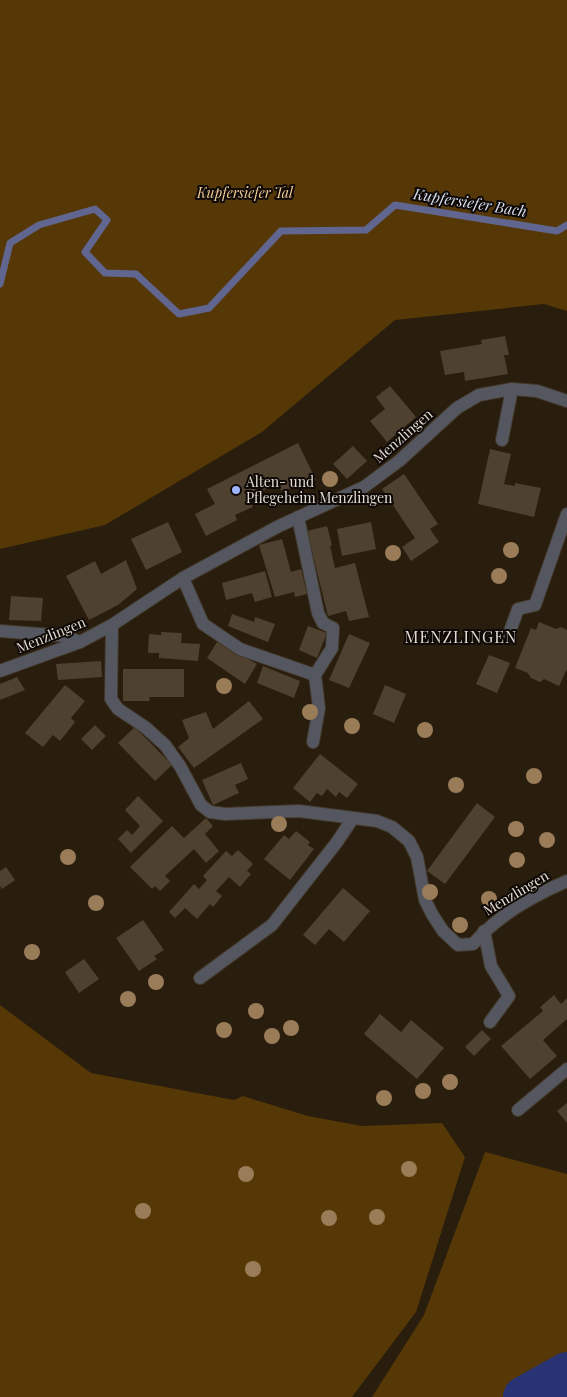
<svg xmlns="http://www.w3.org/2000/svg" width="567" height="1397" viewBox="0 0 567 1397" font-family="'Playfair Display',serif">
<style>
.green{fill:#563806}
.lines{fill:none;stroke-linecap:round;stroke-linejoin:round}
.stream{stroke:#60668f;stroke-width:7}
.river{stroke:#273372;stroke-width:42}
.building{fill:#4e4130}
.service-casing{stroke:#433829;stroke-width:14}
.minor-casing{stroke:#433829;stroke-width:14}
.service{stroke:#555760;stroke-width:12}
.minor{stroke:#555760;stroke-width:12}
.tree{fill:#9a7d58}
.poi-dot{fill:#9fb3fd;stroke:#0d0803;stroke-width:2}
.labels{text-anchor:middle;stroke-width:4;stroke-linejoin:round;paint-order:stroke}
.park-label{font-size:14px;font-style:italic;fill:#f6cc96;stroke:#0d0803}
.street-label{font-size:14px;fill:#e4dcd2;stroke:#0d0803}
.poi-label{font-size:14px;fill:#e4dcd2;stroke:#0d0803;text-anchor:start}
.water-label{font-size:15px;font-style:italic;fill:#d7ddf0;stroke:#0d0803}
.quarter-label{font-size:16px;letter-spacing:1px;fill:#e4dcd2;stroke:#0d0803}
</style>
<rect width="100%" height="100%" fill="#291d0d"/>
<g class="green">
<polygon points="0,0 567,0 567,311 544,304 395,320 262,432 105,525 0,549"/>
<polygon points="0,1005 91,1073 234,1100 243,1096 308,1116 362,1126 442,1123 465,1157 416,1312 352,1397 0,1397"/>
<polygon points="485,1152 567,1174 567,1397 372,1397 424,1315"/>
</g>
<g class="lines">
<polyline class="stream" points="0,284 10,243 39,225 95,209 107,220 85,252 105,273 136,274 179,314 209,308 281,231 366,230 395,205 557,231 567,225"/>
<polyline class="river" points="524,1397 567,1373"/>
</g>
<g class="building">
<polygon points="505,336 509,355 504,355 508,374 465,381 464,372 445,375 440,351 482,344 481,340"/>
<polygon points="390,386 416,417 387,442 370,421 385,409 376,397"/>
<polygon points="298,443 316,480 303,486 302,483 282,492 278,483 249,498 253,507 235,515 237,520 206,536 195,514 215,504 207,489"/>
<polygon points="353,446 367,461 347,479 333,464"/>
<polygon points="490,449 511,454 504,484 515,486 515,483 541,488 534,517 478,504"/>
<polygon points="404,474 438,524 430,529 439,542 411,561 402,547 415,538 382,489"/>
<polygon points="168,522 182,552 146,570 131,539"/>
<polygon points="371,522 376,549 342,556 337,529"/>
<polygon points="327,526 332,545 330,546 335,568 355,563 369,617 349,621 346,611 328,616 307,531"/>
<polygon points="282,539 291,572 301,569 307,594 295,597 294,592 275,597 259,545"/>
<polygon points="126,560 137,589 118,605 89,620 66,576 95,561 101,574"/>
<polygon points="265,571 272,597 255,602 252,593 226,600 222,583"/>
<polygon points="11,596 43,598 41,621 9,620"/>
<polygon points="232,614 254,622 255,617 275,624 268,642 228,626"/>
<polygon points="539,622 556,629 561,627 567,630 567,669 559,686 544,679 540,682 531,678 528,673 515,668 531,628 536,630"/>
<polygon points="308,626 327,633 317,658 299,650"/>
<polygon points="161,632 182,633 181,643 200,644 198,661 159,658 159,653 148,653 149,634 161,635"/>
<polygon points="349,634 370,643 349,688 329,680"/>
<polygon points="217,642 257,664 245,684 207,658"/>
<polygon points="489,655 510,663 497,693 476,684"/>
<polygon points="101,661 102,677 58,680 56,664"/>
<polygon points="263,666 300,681 294,698 257,683"/>
<polygon points="123,669 184,669 184,697 149,697 150,701 123,701"/>
<polygon points="17,677 25,690 0,700 0,684"/>
<polygon points="65,685 85,701 71,718 75,722 60,741 53,735 43,747 25,733"/>
<polygon points="385,685 406,694 394,723 373,714"/>
<polygon points="249,701 263,719 194,768 178,747 189,738 182,720 206,712 213,729"/>
<polygon points="95,725 106,736 92,750 81,739"/>
<polygon points="135,727 172,765 155,781 118,743"/>
<polygon points="320,754 358,784 347,798 339,792 336,797 327,789 322,796 317,793 310,802 293,788"/>
<polygon points="241,763 248,779 235,785 239,793 213,805 202,780"/>
<polygon points="138,796 163,821 131,853 118,839 127,830 132,835 140,826 125,810"/>
<polygon points="477,803 495,817 445,884 427,871"/>
<polygon points="206,818 213,826 205,834 219,851 206,863 194,849 165,876 170,881 160,891 155,886 152,889 130,867 172,826 184,838"/>
<polygon points="296,831 310,842 308,845 314,849 290,880 264,859 284,835 289,839"/>
<polygon points="238,850 253,864 247,871 251,874 240,887 229,877 216,891 222,896 213,907 210,904 197,919 185,908 175,918 169,912 194,884 199,889 207,880 203,876 226,851 232,856"/>
<polygon points="6,867 15,880 2,889 0,886 0,871"/>
<polygon points="343,888 370,911 344,942 329,929 315,945 303,935"/>
<polygon points="143,920 164,950 154,956 157,959 139,971 116,938"/>
<polygon points="84,959 99,979 79,993 65,972"/>
<polygon points="554,995 561,1004 567,998 567,1019 543,1040 557,1056 530,1079 501,1046 543,1011 540,1007"/>
<polygon points="380,1014 401,1032 411,1020 444,1048 417,1079 364,1034"/>
<polygon points="482,1030 491,1039 474,1056 465,1047"/>
<polygon points="567,1103 567,1123 557,1111"/>
</g>
<g class="lines">
<defs>
<g id="service">
<polyline points="502,440 512,389"/>
<polyline points="298,517 318,613 323,623 333,628 332,648 315,675 319,708 313,742"/>
<polyline points="0,631 65,636 80,642"/>
<polyline points="509,634 518,609 535,605 567,514"/>
<polyline points="484,931 491,966 509,996 490,1022"/>
<polyline points="518,1110 567,1069"/>
</g>
<g id="minor">
<polyline points="183,578 203,624 240,649 315,675"/>
<path d="M112,625L111,699L118,709L145,727L165,745L180,766L201,805L210,812L225,814L299,811L377,821L392,827L409,841L417,857L425,900L432,914L443,931L458,945L473,944C498,915 532,896 567,881"/>
<polyline points="0,671 80,642 112,625 183,578 277,527 364,487 399,461 457,408 479,395 512,389 537,391 567,401"/>
<polyline points="200,978 272,925 337,842 353,818"/>
</g>
</defs>
<use href="#service" class="service-casing"/>
<use href="#minor" class="minor-casing"/>
<use href="#service" class="service"/>
<use href="#minor" class="minor"/>
</g>
<g class="tree">
<circle cx="330" cy="479" r="8"/>
<circle cx="511" cy="550" r="8"/>
<circle cx="393" cy="553" r="8"/>
<circle cx="499" cy="576" r="8"/>
<circle cx="224" cy="686" r="8"/>
<circle cx="310" cy="712" r="8"/>
<circle cx="352" cy="726" r="8"/>
<circle cx="425" cy="730" r="8"/>
<circle cx="534" cy="776" r="8"/>
<circle cx="456" cy="785" r="8"/>
<circle cx="279" cy="824" r="8"/>
<circle cx="516" cy="829" r="8"/>
<circle cx="547" cy="840" r="8"/>
<circle cx="68" cy="857" r="8"/>
<circle cx="517" cy="860" r="8"/>
<circle cx="430" cy="892" r="8"/>
<circle cx="489" cy="899" r="8"/>
<circle cx="96" cy="903" r="8"/>
<circle cx="460" cy="925" r="8"/>
<circle cx="32" cy="952" r="8"/>
<circle cx="156" cy="982" r="8"/>
<circle cx="128" cy="999" r="8"/>
<circle cx="256" cy="1011" r="8"/>
<circle cx="291" cy="1028" r="8"/>
<circle cx="224" cy="1030" r="8"/>
<circle cx="272" cy="1036" r="8"/>
<circle cx="450" cy="1082" r="8"/>
<circle cx="423" cy="1091" r="8"/>
<circle cx="384" cy="1098" r="8"/>
<circle cx="409" cy="1169" r="8"/>
<circle cx="246" cy="1174" r="8"/>
<circle cx="143" cy="1211" r="8"/>
<circle cx="377" cy="1217" r="8"/>
<circle cx="329" cy="1218" r="8"/>
<circle cx="253" cy="1269" r="8"/>
</g>
<circle class="poi-dot" cx="236" cy="490" r="5"/>
<g class="labels">
<g class="park-label">
<text x="245" y="198">Kupfersiefer Tal</text>
</g>
<g class="street-label">
<text transform="translate(403 436) rotate(-41)" y="5">Menzlingen</text>
<text transform="translate(51 635) rotate(-22)" y="5">Menzlingen</text>
<text transform="translate(516 893) rotate(-31)" y="5">Menzlingen</text>
</g>
<g class="poi-label">
<text x="246" y="487">Alten- und<tspan x="246" dy="16">Pflegeheim Menzlingen</tspan></text>
</g>
<g class="water-label">
<text transform="translate(470 203) rotate(9)" y="5">Kupfersiefer Bach</text>
</g>
<g class="quarter-label">
<text x="461" y="643">MENZLINGEN</text>
</g>
</g>
</svg>
